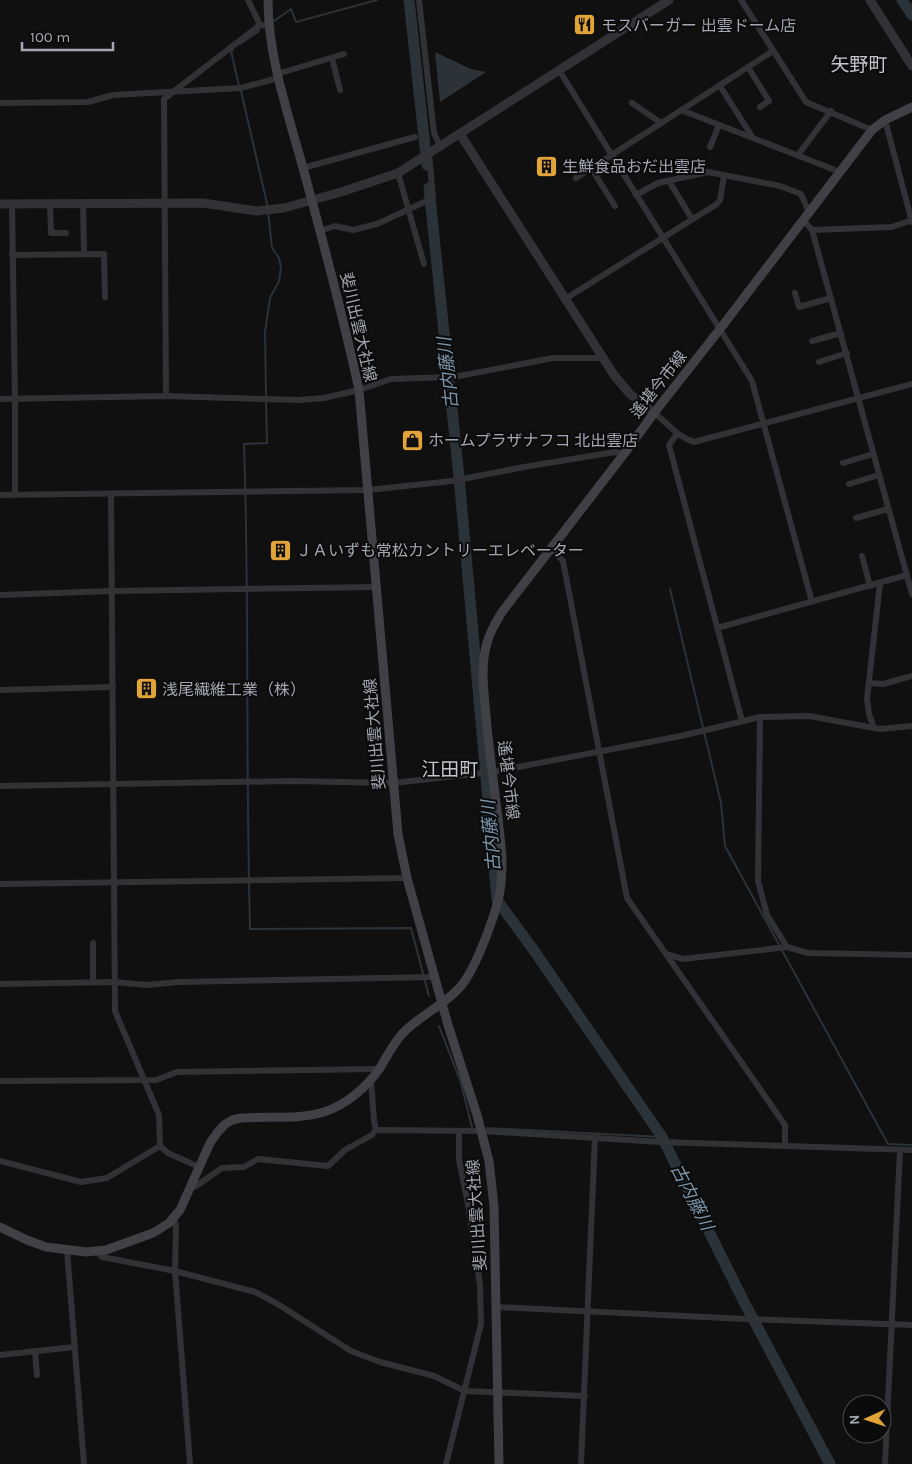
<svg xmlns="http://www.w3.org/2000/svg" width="912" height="1464" viewBox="0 0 912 1464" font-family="Karla,'Noto Sans JP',sans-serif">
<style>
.water{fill:#2b3238}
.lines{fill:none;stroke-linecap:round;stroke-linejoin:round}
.stream{stroke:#2b3238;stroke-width:2}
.river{stroke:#2b3238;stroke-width:11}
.minor{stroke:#313236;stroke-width:6}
.tertiary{stroke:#313236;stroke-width:9}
.secondary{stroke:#3f4146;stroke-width:9}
.labels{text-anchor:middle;stroke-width:4;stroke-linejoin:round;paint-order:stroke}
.poi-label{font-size:16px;fill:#a2a7b1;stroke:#0b0b0c;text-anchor:start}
.street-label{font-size:16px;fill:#a2a7b1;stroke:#0b0b0c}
.water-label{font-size:18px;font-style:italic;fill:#7b95aa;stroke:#0b0b0c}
.quarter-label{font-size:19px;fill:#c3c6cd;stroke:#0b0b0c}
</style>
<rect width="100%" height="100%" fill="#101011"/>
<polygon class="water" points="435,52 471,69 486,72 440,102"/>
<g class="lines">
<g class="stream">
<polyline points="274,21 291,9 296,22 377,0"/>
<polyline points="240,44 259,31"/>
<polyline points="233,50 231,51 239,86"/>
<polyline points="241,91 268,208"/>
<polyline points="266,397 265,332 270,298 279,281 281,268 279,258 272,248 268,212"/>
<polyline points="670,589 721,803 725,846 888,1144 912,1145"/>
<path d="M249,878C246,733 249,588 244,444L267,443L266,402"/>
<polyline points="249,882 250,929 411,928 429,996"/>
<polyline points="439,1026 461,1083 472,1127"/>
<polyline points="487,1128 662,1137"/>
</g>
<g class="river">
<polyline points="409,0 427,165"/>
<polyline points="902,0 912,15"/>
<polyline points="429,188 459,477 497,900 535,952 662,1137 743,1300 830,1464"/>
</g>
<g class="minor">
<polyline points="248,0 260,25"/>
<polyline points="419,0 434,133 440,146"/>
<polyline points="741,0 806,102 872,130"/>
<polyline points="332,58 340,90"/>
<polyline points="748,67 769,101 760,107"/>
<polyline points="559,70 752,381 812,602"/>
<polyline points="277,74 344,54"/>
<polyline points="720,86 753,138"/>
<polyline points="0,103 88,102 113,95 241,88 278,78"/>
<polyline points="632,103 661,123"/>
<polyline points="681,110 840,172"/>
<polyline points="885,120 912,222"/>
<polyline points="710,147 719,125"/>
<polyline points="798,155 831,111"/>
<polyline points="303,168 415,137"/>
<polyline points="591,168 615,206"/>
<polyline points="398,173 424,264"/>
<polyline points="576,178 773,51"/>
<polyline points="669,181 692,219"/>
<polyline points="636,195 658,183 708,172 780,186 801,194 809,212"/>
<polyline points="12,204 15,399 15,495"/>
<polyline points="50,204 51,233 66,233"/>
<polyline points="83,204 84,254"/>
<polyline points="803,220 812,230 912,594"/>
<polyline points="812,230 892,227 912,220"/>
<polyline points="320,231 335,226 353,230 377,224 433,198 429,153"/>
<polyline points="12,255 104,254 105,297"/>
<polyline points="795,293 799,307 831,298"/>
<polyline points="565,299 717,204 720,200 724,176"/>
<polyline points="812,341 841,333"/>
<polyline points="819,362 847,353"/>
<polyline points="166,396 164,99 260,25 269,26"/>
<polyline points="0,399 166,396 299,400 324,398 359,390 391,379 454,377 553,358 603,358"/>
<path d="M654,413C668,423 677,437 694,442L912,384"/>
<polyline points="677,434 669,445 742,721"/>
<polyline points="843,463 873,454"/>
<polyline points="849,484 879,475"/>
<polyline points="111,494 115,1011 159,1115 160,1146 168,1153 199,1167"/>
<polyline points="0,495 368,490 452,481 524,467 615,452 624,454"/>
<polyline points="856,518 888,509"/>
<polyline points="551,548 563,561 627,898 785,1125 785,1145"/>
<polyline points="862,556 870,586"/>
<polyline points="0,595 111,591 376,587"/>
<polyline points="717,628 907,575"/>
<polyline points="869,683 883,684 912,676"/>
<polyline points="0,690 113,687"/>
<polyline points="760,717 758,881 767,915 787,947"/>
<polyline points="874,728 869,714 867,699 880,583"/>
<polyline points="0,786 292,781 393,783 492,772 681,736 760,717 809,716 880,729 912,726"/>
<polyline points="0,884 407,878"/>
<polyline points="93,943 93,982"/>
<polyline points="666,954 683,959 787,947 808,953 912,955"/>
<polyline points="0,984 115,982 146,985 179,982 435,977"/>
<polyline points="371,1080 374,1121 376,1130"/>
<polyline points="0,1081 156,1080 177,1072 379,1069"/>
<polyline points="0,1161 81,1182 107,1178 160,1146"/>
<polyline points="191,1187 196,1186 222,1168 244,1167 258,1159 328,1166 345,1150 372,1135 376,1130 482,1131 660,1142 912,1150"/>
<polyline points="173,1219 176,1224 175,1271 190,1464"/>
<polyline points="67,1250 84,1464"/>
<polyline points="97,1252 102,1257 175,1271 255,1292 276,1303 351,1351 380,1362 434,1376 465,1391 585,1396"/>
<polyline points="496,1307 746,1319 912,1325"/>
<polyline points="35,1351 37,1375"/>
<polyline points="0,1355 74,1347"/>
<polyline points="446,1464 481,1324 480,1285 468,1204 459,1160 459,1131"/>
<polyline points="581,1464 595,1137"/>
<polyline points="885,1464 900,1150"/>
</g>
<g class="tertiary">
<polyline points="870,0 912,66"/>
<polyline points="460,134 614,375 630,394 654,413"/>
<polyline points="0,204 203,203 257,211 284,208 341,192 398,173 669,0"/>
</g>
<g class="secondary">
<path d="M268,0C268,57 288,113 303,168C323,241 343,315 359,390L398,834L407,878L448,1025L477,1115L489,1161L494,1206L499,1464"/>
<path d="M0,1227L27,1240L46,1247L86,1252L106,1250L153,1233L169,1223L180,1210L210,1143L217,1133L224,1125L232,1120L241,1118C268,1116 298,1120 324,1112C346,1105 367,1087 380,1068C387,1056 393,1044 403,1033C420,1015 445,1005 461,986C476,968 496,914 500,891C502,880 502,869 502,857C498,810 490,763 486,716C484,691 480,667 487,643C490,631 496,622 502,612L624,454L654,413L720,329L872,130L885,120L912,107"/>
</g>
</g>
<defs>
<symbol id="restaurant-square" viewBox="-11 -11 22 22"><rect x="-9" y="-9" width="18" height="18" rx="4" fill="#e1a438" stroke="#0b0b0c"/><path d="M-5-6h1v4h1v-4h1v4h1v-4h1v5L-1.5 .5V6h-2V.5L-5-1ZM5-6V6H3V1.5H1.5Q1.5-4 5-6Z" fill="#111"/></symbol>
<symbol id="building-square" viewBox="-11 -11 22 22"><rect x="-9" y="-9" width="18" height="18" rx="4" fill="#e1a438" stroke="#0b0b0c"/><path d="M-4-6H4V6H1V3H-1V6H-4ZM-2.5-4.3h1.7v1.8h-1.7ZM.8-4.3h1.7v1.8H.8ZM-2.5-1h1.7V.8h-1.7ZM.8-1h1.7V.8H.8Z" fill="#111"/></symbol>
<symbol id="shop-square" viewBox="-11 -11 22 22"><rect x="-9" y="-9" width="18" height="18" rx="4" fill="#e1a438" stroke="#0b0b0c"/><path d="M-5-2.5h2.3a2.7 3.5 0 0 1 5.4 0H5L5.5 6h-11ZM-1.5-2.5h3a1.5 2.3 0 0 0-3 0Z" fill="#111"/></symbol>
</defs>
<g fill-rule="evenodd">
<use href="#restaurant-square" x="572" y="12" width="25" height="25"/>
<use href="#building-square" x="534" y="154" width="25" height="25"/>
<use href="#shop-square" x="400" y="428" width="25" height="25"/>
<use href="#building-square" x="268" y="538" width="25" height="25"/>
<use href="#building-square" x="134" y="676" width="25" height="25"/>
</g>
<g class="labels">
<g class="poi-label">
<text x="601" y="31">モスバーガー 出雲ドーム店</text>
<text x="562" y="172">生鮮食品おだ出雲店</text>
<text x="428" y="446">ホームプラザナフコ 北出雲店</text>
<text x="296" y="556">ＪＡいずも常松カントリーエレベーター</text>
<text x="162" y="695">浅尾繊維工業（株）</text>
</g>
<g class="street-label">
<text transform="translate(359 327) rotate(77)" y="6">斐川出雲大社線</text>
<text transform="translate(658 384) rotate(-52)" y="6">遙堪今市線</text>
<text transform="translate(374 734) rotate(-95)" y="6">斐川出雲大社線</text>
<text transform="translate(509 780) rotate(83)" y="6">遙堪今市線</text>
<text transform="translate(476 1215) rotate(-94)" y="6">斐川出雲大社線</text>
</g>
<g class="water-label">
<text transform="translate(448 373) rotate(-96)" y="6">古内藤川</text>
<text transform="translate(491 836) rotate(-95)" y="6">古内藤川</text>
<text transform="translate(692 1197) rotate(63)" y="6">古内藤川</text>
</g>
<g class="quarter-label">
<text x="859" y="71">矢野町</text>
<text x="450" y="776">江田町</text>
</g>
</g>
<g transform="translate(867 1419) rotate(267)"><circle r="24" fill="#0b0b0c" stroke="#47494e"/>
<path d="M0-4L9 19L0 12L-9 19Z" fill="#e1a438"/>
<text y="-8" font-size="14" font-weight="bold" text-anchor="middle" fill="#a2a7b1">N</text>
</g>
<path d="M22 42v8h91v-8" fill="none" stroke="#a2a7b1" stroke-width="2.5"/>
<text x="30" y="42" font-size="15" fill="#a2a7b1" stroke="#0b0b0c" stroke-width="4" paint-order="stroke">100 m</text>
</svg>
